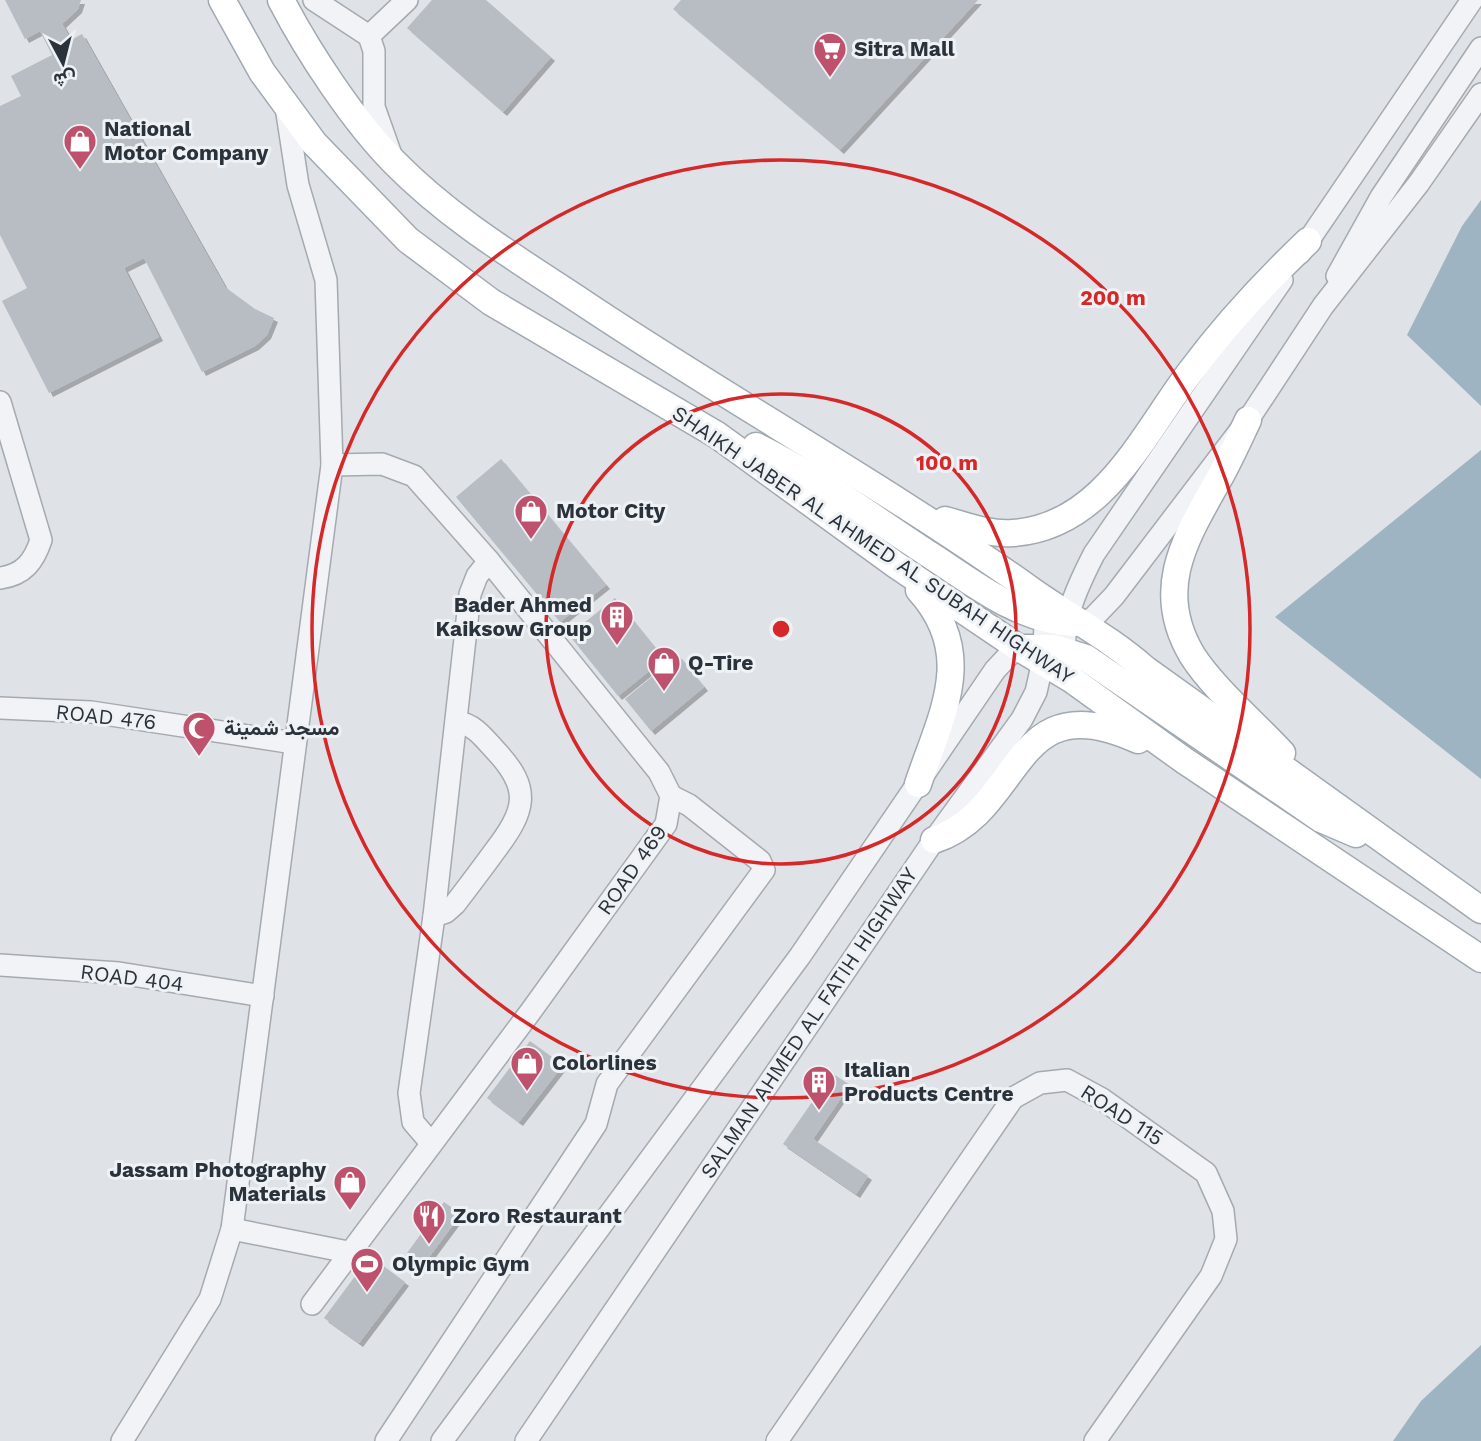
<svg xmlns="http://www.w3.org/2000/svg" width="1481" height="1441" viewBox="0 0 1481 1441" font-family="'Work Sans',Vazirmatn,sans-serif">
<style>
.water{fill:#9eb4c3}
.building{fill:#b7bdc3;filter:url(#shadow)}
.lines{fill:none;stroke-linecap:round;stroke-linejoin:round}
.minor-casing{stroke:#a5aab0;stroke-width:24}
.major-casing{stroke:#a0a9b1;stroke-width:29}
.minor{stroke:#f2f3f6;stroke-width:21}
.major{stroke:#fff;stroke-width:26}
.ring{fill:none;stroke:#d62828;stroke-width:3.5}
.labels{text-anchor:middle;stroke-width:6;stroke-linejoin:round;paint-order:stroke}
.poi-label{font-size:21px;font-weight:bold;fill:#2a323c;stroke:#eff2f5;text-anchor:start}
.street-label{font-size:21px;fill:#2a323c;stroke:#eff2f5}
.centre{fill:#d62828;stroke:#eff2f5;stroke-width:3.5}
.ring-label{font-size:21px;text-anchor:middle;font-weight:bold;fill:#d62828;stroke:#eff2f5;stroke-width:6;stroke-linejoin:round;paint-order:stroke}
</style>
<defs>
<filter id="shadow"><feDropShadow dx="4" dy="4" stdDeviation="0" flood-color="#0004"/></filter>
</defs>
<rect width="100%" height="100%" fill="#dfe3e7"/>
<g class="water">
<polygon points="1481,200 1481,406 1407,335 1462,226"/>
<polygon points="1481,450 1481,779 1275,617"/>
<polygon points="1481,1345 1481,1441 1393,1441 1421,1401"/>
</g>
<g class="building">
<polygon points="5,0 81,0 78,9 62,24 71,40 82,34 225,287 255,309 274,318 267,335 255,346 202,372 144,258 124,268 159,337 49,393 2,301 27,288 0,235 0,106 21,96 11,76 52,55 40,31 25,39"/>
<polygon points="432,0 486,0 551,57 503,112 407,28"/>
<polygon points="681,0 978,0 840,150 673,9"/>
<polygon points="501,459 606,585 560,622 456,497"/>
<polygon points="615,598 664,659 618,696 569,635"/>
<polygon points="678,655 704,687 651,731 625,699"/>
<polygon points="530,1041 563,1065 519,1122 487,1098"/>
<polygon points="832,1073 850,1085 813,1139 868,1176 856,1194 783,1144"/>
<polygon points="444,1202 461,1214 418,1272 402,1260"/>
<polygon points="370,1256 405,1282 359,1343 324,1318"/>
</g>
<g class="lines">
<defs>
<g id="minor">
<polyline points="314,0 369,36 374,51 374,107 390,152"/>
<polyline points="369,36 407,0"/>
<polyline points="1300,253 1472,0"/>
<polyline points="1337,276 1381,197 1481,48"/>
<path d="M0,402L41,540C34,561 24,575 0,578"/>
<polyline points="1082,623 1093,618 1114,596 1248,420 1323,306 1419,183 1481,94"/>
<path d="M1067,666C1058,627 1076,589 1094,554L1282,280"/>
<polyline points="0,708 91,712 294,743"/>
<path d="M434,916L446,912L455,904C468,887 481,870 494,852C525,811 533,790 495,750C484,738 474,724 457,722"/>
<polyline points="0,965 119,973 263,996"/>
<polyline points="431,1143 413,1122 409,1093 434,916 470,594 477,576 489,561"/>
<polyline points="232,1229 348,1252"/>
<polyline points="312,1304 531,1011 666,824 671,796 659,772 489,561 414,476 382,464 332,465"/>
<polyline points="122,1441 210,1299 232,1229 332,465 326,280 298,185 286,107"/>
<polyline points="386,1441 596,1124 607,1084 764,870 760,861 689,805 671,796"/>
<polyline points="442,1441 800,956 995,670 1010,654 1019,648"/>
<polyline points="526,1441 934,840 1022,719 1036,692 1043,661 1045,626 1039,603"/>
<polyline points="777,1441 1013,1098 1040,1083 1067,1080 1102,1099 1206,1173 1223,1211 1226,1239 1211,1276 1095,1441"/>
</g>
<g id="major">
<polyline points="222,0 262,72 314,143 408,240 491,302 717,435 896,565 1019,648 1071,679 1185,761 1481,959"/>
<path d="M281,0C308,52 354,122 395,163C450,219 517,259 582,302C730,401 886,487 1031,590C1069,617 1110,638 1145,669L1481,910"/>
<path d="M1248,420C1239,439 1230,459 1220,477C1187,536 1152,588 1192,655C1212,687 1255,724 1282,753"/>
<path d="M756,446C817,476 873,518 930,555C975,584 1018,620 1074,623"/>
<path d="M945,520C967,526 989,535 1013,533C1103,527 1143,434 1191,371C1226,324 1266,281 1308,241"/>
<polyline points="1023,648 1054,648 1086,658 1321,819 1356,834"/>
<path d="M918,784C942,713 977,654 919,590"/>
<path d="M934,840C1025,810 1010,681 1138,740"/>
</g>
</defs>
<use href="#minor" class="minor-casing"/>
<use href="#major" class="major-casing"/>
<use href="#minor" class="minor"/>
<use href="#major" class="major"/>
</g>
<g class="ring">
<circle cx="781" cy="629" r="235"/>
<circle cx="781" cy="629" r="469"/>
</g>
<defs>
<symbol id="supermarket-pin" viewBox="-11 -11 22 30"><path d="M0 17L-7.5 6A9.5 9.5 0 1 1 7.5 6Z" fill="#be526d" stroke="#eff2f5"/><path d="M-6-5.5h2.5l.6 2H6L4.5 2H-2.5L-4.4-4H-6ZM-1.5 3.2a1.3 1.3 0 1 0 .1 0ZM3 3.2a1.3 1.3 0 1 0 .1 0Z" fill="#fff"/></symbol>
<symbol id="shop-pin" viewBox="-11 -11 22 30"><path d="M0 17L-7.5 6A9.5 9.5 0 1 1 7.5 6Z" fill="#be526d" stroke="#eff2f5"/><path d="M-5-2.5h2.3a2.7 3.5 0 0 1 5.4 0H5L5.5 6h-11ZM-1.5-2.5h3a1.5 2.3 0 0 0-3 0Z" fill="#fff"/></symbol>
<symbol id="building-pin" viewBox="-11 -11 22 30"><path d="M0 17L-7.5 6A9.5 9.5 0 1 1 7.5 6Z" fill="#be526d" stroke="#eff2f5"/><path d="M-4-6H4V6H1V3H-1V6H-4ZM-2.5-4.3h1.7v1.8h-1.7ZM.8-4.3h1.7v1.8H.8ZM-2.5-1h1.7V.8h-1.7ZM.8-1h1.7V.8H.8Z" fill="#fff"/></symbol>
<symbol id="mosque-pin" viewBox="-11 -11 22 30"><path d="M0 17L-7.5 6A9.5 9.5 0 1 1 7.5 6Z" fill="#be526d" stroke="#eff2f5"/><path d="M3.5-4.9A6 6 0 1 0 3.5 4.9A5 5 0 1 1 3.5-4.9Z" fill="#fff"/></symbol>
<symbol id="restaurant-pin" viewBox="-11 -11 22 30"><path d="M0 17L-7.5 6A9.5 9.5 0 1 1 7.5 6Z" fill="#be526d" stroke="#eff2f5"/><path d="M-5-6h1v4h1v-4h1v4h1v-4h1v5L-1.5 .5V6h-2V.5L-5-1ZM5-6V6H3V1.5H1.5Q1.5-4 5-6Z" fill="#fff"/></symbol>
<symbol id="stadium-pin" viewBox="-11 -11 22 30"><path d="M0 17L-7.5 6A9.5 9.5 0 1 1 7.5 6Z" fill="#be526d" stroke="#eff2f5"/><path d="M0-5a6.5 5 0 1 0 0 10a6.5 5 0 1 0 0-10ZM-3.5-1.8h7v3.6h-7Z" fill="#fff"/></symbol>
</defs>
<g fill-rule="evenodd">
<use href="#supermarket-pin" x="811" y="30" width="38" height="52"/>
<use href="#shop-pin" x="61" y="122" width="38" height="52"/>
<use href="#shop-pin" x="512" y="492" width="38" height="52"/>
<use href="#building-pin" x="598" y="598" width="38" height="52"/>
<use href="#shop-pin" x="645" y="644" width="38" height="52"/>
<use href="#mosque-pin" x="180" y="709" width="38" height="52"/>
<use href="#shop-pin" x="508" y="1044" width="38" height="52"/>
<use href="#building-pin" x="800" y="1063" width="38" height="52"/>
<use href="#shop-pin" x="331" y="1163" width="38" height="52"/>
<use href="#restaurant-pin" x="410" y="1197" width="38" height="52"/>
<use href="#stadium-pin" x="348" y="1245" width="38" height="52"/>
</g>
<g class="labels">
<g class="poi-label">
<text x="854" y="56">Sitra Mall</text>
<text x="104" y="136">National<tspan x="104" dy="24">Motor Company</tspan></text>
<text x="556" y="518">Motor City</text>
<text x="592" y="612" text-anchor="end">Bader Ahmed<tspan x="592" dy="24">Kaiksow Group</tspan></text>
<text x="688" y="670">Q-Tire</text>
<text x="224" y="735">مسجد شمينة</text>
<text x="552" y="1070">Colorlines</text>
<text x="844" y="1077">Italian<tspan x="844" dy="24">Products Centre</tspan></text>
<text x="326" y="1177" text-anchor="end">Jassam Photography<tspan x="326" dy="24">Materials</tspan></text>
<text x="453" y="1223">Zoro Restaurant</text>
<text x="392" y="1271">Olympic Gym</text>
</g>
<g class="street-label">
<text transform="translate(873 545) rotate(34)" y="7">SHAIKH JABER AL AHMED AL SUBAH HIGHWAY</text>
<text transform="translate(106 717) rotate(6)" y="7">ROAD 476</text>
<text transform="translate(632 870) rotate(-55)" y="7">ROAD 469</text>
<text transform="translate(132 978) rotate(7)" y="7">ROAD 404</text>
<text transform="translate(809 1023) rotate(-56)" y="7">SALMAN AHMED AL FATIH HIGHWAY</text>
<text transform="translate(1122 1115) rotate(33)" y="7">ROAD 115</text>
</g>
</g>
<circle cx="781" cy="629" r="10" class="centre"/>
<g class="ring-label">
<text x="1113" y="305">200 m</text>
<text x="947" y="470">100 m</text>
</g>
<g transform="translate(63 63) rotate(173)" stroke="#eff2f5" stroke-width="5" paint-order="stroke">
<path d="M0-5L12 26L0 18L-12 26Z" fill="#2a323c"/>
<text y="-10" font-size="19" font-weight="bold" text-anchor="middle" fill="#2a323c">ش</text>
</g>
</svg>
